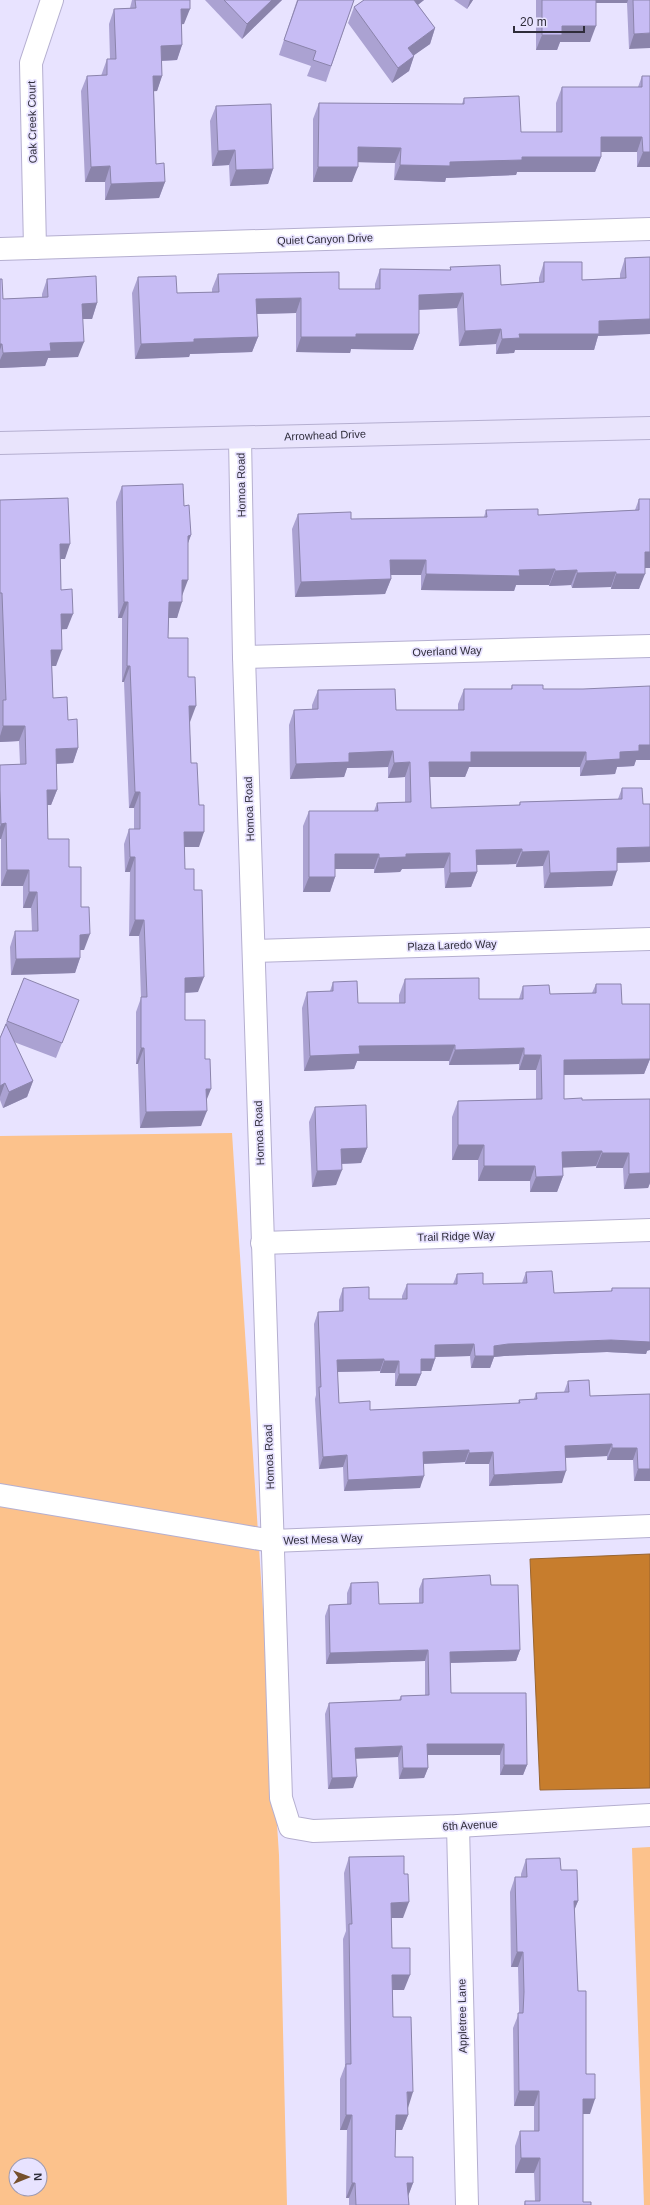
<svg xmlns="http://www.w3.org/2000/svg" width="650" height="2205" viewBox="0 0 650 2205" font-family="Arial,sans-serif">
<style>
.green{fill:#fcc28c;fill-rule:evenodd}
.water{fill:#c77d2d;stroke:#996531}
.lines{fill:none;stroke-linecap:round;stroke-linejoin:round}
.minor-casing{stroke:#b5afd0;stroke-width:24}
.secondary-casing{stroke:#b5afd0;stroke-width:24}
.minor{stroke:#fff;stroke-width:22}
.secondary{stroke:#e9e4fc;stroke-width:22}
.wall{fill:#aba2d2}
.shaded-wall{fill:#8b84ab}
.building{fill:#c7bcf4;stroke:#8b84ab}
.labels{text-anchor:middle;stroke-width:3.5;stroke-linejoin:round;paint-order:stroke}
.street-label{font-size:11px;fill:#2f2d3a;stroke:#e8e3ff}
</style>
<rect width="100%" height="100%" fill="#e8e3ff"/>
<g class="green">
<path d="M232,1133L279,1855L287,2205H0V1136ZM16,2165H40V2189H16Z"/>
<polygon points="650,1847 650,2205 644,2205 632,1848"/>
</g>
<polygon class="water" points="650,1554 650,1788 540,1790 530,1559"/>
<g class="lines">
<defs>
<g id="minor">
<polyline points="35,248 31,63 52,0"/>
<polyline points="0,249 650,229"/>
<polyline points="240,438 244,657 281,1798 290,1827 313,1831 458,1826 650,1815"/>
<polyline points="244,657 650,646"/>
<polyline points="254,951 650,939"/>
<polyline points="262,1243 650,1230"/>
<polyline points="0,1495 272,1541 650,1526"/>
<polyline points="458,1826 467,2205"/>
</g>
<polyline id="secondary" points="0,443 650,428"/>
</defs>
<use href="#minor" class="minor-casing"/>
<use href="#secondary" class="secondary-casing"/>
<use href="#minor" class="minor"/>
<use href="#secondary" class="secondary"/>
</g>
<g class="wall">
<polygon points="132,0 135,0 184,24 182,24 182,45 177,60 162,61 162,76 157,91 154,91 156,164 165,182 159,198 105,200 105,182 85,182 81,91 87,76 101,76 107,59 110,59 109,24 114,9 130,8"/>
<polygon points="205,0 282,0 242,39"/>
<polygon points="297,0 354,0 326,82 307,76 311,66 279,55"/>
<polygon points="364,0 424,0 418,5 435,28 430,44 414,55 414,56 409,71 392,83 348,23 354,7"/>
<polygon points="454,0 473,0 467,9"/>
<polygon points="536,0 650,0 629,49 627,3 596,3 590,42 560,42 557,50 536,50"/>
<polygon points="642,76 650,167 637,167 637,152 601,152 601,157 595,172 517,172 516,175 446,178 445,182 394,180 395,163 358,162 352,182 313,182 313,119 319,103 462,104 464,98 521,132 556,132 556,103 562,87 638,87"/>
<polygon points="216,106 273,169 268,184 230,186 229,165 212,166 210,121"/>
<polygon points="650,257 650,334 598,336 594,350 515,350 514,353 496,354 496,344 459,346 457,308 419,310 419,334 413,350 351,349 350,353 296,352 296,313 257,314 258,337 252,352 190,354 189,357 135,359 132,293 138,277 177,293 212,292 212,289 218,274 339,289 375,289 375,284 380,269 450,270 450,267 501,285 539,282 539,278 544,262 582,280 620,278 620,274 625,258"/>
<polygon points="0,279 3,299 42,297 42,294 47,279 97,303 92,319 82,319 78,357 48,358 45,366 0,368"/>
<polygon points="122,486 184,506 191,535 188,543 182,595 177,618 169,618 168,638 188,677 191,763 199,847 184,847 185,869 194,890 198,992 185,993 185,1020 205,1059 206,1102 201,1126 140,1128 138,1064 136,1064 136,1012 141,998 139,936 129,936 130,872 125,872 124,844 129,829 134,829 134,808 129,808 124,682 122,682 122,618 118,618 116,502"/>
<polygon points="639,499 645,568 639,589 611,589 611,587 572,588 571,585 549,586 549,585 516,585 514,591 421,590 421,575 391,575 391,579 385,594 295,597 292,529 298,514 351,519 484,517 486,510 538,515 635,510"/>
<polygon points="0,500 65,559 60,559 61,590 67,629 61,629 56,666 52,666 53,698 68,720 78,748 73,763 56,764 57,790 51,805 47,805 48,839 69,867 81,907 84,950 80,950 80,958 75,973 11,975 10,947 15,931 32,931 31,908 23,908 23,886 1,886 1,839 0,839 0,765 20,764 19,741 0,742"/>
<polygon points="512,685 543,689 636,760 634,766 617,767 615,774 580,776 580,767 469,767 465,777 430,777 431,808 519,805 520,802 618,799 622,788 643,804 650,804 650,862 617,863 612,886 544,888 543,866 516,867 516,864 477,865 477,872 471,887 445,888 444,868 402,869 400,872 374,873 374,869 335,869 335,877 330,892 303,892 303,826 309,811 374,811 377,803 405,802 405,777 388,778 388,767 347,768 344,777 290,779 289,725 294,710 312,710 312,705 318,690 396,710 458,710 458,704 464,689 511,689"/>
<polygon points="24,978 73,1015 56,1058 14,1042 33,1081 27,1097 3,1108 0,1100 0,1038"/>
<polygon points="405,979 479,999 519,999 523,986 550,994 592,993 596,984 622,1004 650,1054 650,1059 644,1074 564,1075 564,1099 582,1100 650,1099 650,1183 648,1188 624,1189 623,1168 596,1168 596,1166 563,1167 563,1176 557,1192 530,1192 530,1181 478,1181 478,1160 452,1160 452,1117 458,1101 536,1099 536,1070 519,1070 519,1064 449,1065 449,1061 357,1061 354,1069 304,1071 302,1008 307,992 330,991 333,982 358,1003 399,1003 399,995"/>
<polygon points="315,1107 367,1148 361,1163 342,1164 336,1185 312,1187 309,1122"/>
<polygon points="526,1272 554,1293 611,1291 612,1288 647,1351 646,1354 607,1352 504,1356 494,1357 490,1368 471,1368 470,1356 435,1357 435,1359 431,1371 421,1371 421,1374 416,1386 395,1386 395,1373 380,1373 380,1371 337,1372 339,1403 370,1410 518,1403 519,1400 534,1399 536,1393 564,1392 568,1381 590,1396 650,1394 650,1481 634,1481 633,1460 607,1460 607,1456 565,1458 562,1483 489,1486 489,1464 465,1464 465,1462 424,1464 420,1488 344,1491 343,1467 319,1469 315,1399 316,1395 314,1324 318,1312 339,1311 339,1300 343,1288 369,1299 402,1299 402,1296 407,1284 453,1284 457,1274 483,1284 522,1283"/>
<polygon points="423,1579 491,1585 520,1650 516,1661 451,1663 451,1693 527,1765 523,1775 500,1775 500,1755 428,1755 428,1768 424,1778 399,1779 398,1757 356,1758 353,1788 328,1789 325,1714 329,1703 399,1700 401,1696 425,1695 425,1661 326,1664 325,1616 329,1605 347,1604 347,1593 351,1583 379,1604 419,1603 419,1589"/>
<polygon points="349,1857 403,1918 391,1918 392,1948 404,1990 393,1990 393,2017 408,2107 408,2115 402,2130 395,2130 395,2157 413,2183 408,2196 409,2205 349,2205 349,2198 346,2198 347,2130 340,2130 340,2079 345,2066 343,1939 346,1931 344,1873"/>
<polygon points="526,1859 561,1870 578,1901 574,1910 578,1991 590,2114 583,2114 583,2202 591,2205 524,2205 525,2201 535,2201 534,2173 515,2173 515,2146 520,2131 534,2131 534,2106 514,2106 513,2028 519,2013 519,2007 518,1967 511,1967 510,1892 515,1877 521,1877 521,1874"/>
</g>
<g class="shaded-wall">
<polygon points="272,0 282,0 242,39 247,24"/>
<polygon points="412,0 424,0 407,13"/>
<polygon points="470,0 473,0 467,9"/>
<polygon points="592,0 628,0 627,3 591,3"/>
<polygon points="181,9 190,9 184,24 176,25"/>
<polygon points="562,26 596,26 590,42 560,42 557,50 536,50 542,35"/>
<polygon points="435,28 430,44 403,63 408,48"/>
<polygon points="650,33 650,48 629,49 634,34"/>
<polygon points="182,45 177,60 156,61 161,46"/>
<polygon points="414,56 409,71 392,83 398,68"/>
<polygon points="153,76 162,76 157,91 147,92"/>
<polygon points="601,137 642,137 637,152 595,152"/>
<polygon points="358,147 401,148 395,163 352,162"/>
<polygon points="235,150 229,165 212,166 218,151"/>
<polygon points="643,152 650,152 650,167 637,167"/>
<polygon points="522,157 601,157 595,172 517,172 516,175 446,178 445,182 394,180 400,165 450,162"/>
<polygon points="110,166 105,182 85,182 91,167"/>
<polygon points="318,167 358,167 352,182 313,182"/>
<polygon points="273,169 268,184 230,186 236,170"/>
<polygon points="165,182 159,198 105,200 111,184"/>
<polygon points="463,293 457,308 414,310 419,295"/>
<polygon points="301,298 296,313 251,314 256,299"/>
<polygon points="97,303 92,319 76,319 82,304"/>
<polygon points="650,319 650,334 598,336 594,350 515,350 514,353 496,354 502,339 519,334 599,321"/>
<polygon points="501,329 496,344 459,346 465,331"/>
<polygon points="356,334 419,334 413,350 351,349 350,353 296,352 301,337"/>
<polygon points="258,337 252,352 190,354 189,357 135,359 141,344 194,339"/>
<polygon points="84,342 78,357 48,358 45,366 0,368 0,360 3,353 50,343"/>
<polygon points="0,344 2,344 0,350"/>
<polygon points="191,535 185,551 188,536"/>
<polygon points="60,544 70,544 65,559 54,559"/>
<polygon points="645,552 650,552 650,568 639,568"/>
<polygon points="390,560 426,560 421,575 385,575"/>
<polygon points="555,569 549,585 516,585 514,591 421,590 426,574 519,570"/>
<polygon points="577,570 571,585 549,586 555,571"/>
<polygon points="616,572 611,587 572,588 577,573"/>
<polygon points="616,574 645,574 639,589 611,589"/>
<polygon points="391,579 385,594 295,597 301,582"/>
<polygon points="182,580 188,580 182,596"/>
<polygon points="124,602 128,602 122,618 118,618"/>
<polygon points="169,602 182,602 177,618 163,618"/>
<polygon points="61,614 73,614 67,629 55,630"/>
<polygon points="51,650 62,650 56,666 46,666"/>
<polygon points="127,666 130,666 124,682 122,682"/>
<polygon points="189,706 196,706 190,722 184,722"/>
<polygon points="3,726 25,726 19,741 0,742 0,736"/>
<polygon points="639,745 650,745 650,760 636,760 634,766 617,767 615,774 580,776 586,761 620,752"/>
<polygon points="78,748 73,763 50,764 56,749"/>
<polygon points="393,751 388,767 347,768 344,777 290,779 296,764 349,753"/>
<polygon points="471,752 586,752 580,767 469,767 465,777 424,777 429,762"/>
<polygon points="410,762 405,777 388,778 394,763"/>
<polygon points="47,790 57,790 51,805 41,805"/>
<polygon points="135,792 140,792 134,808 129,808"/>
<polygon points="6,823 1,839 0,839 0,827 1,824"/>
<polygon points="184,832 204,832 199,847 178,847"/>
<polygon points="650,847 650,862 611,863 617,848"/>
<polygon points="522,849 516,864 470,865 476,850"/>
<polygon points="549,851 543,866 516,867 522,852"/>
<polygon points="450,853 444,868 402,869 400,872 374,873 379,858 406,854"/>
<polygon points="335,854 379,854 374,869 330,869"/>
<polygon points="130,857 135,857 130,872 125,872"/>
<polygon points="7,870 29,870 23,886 1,886"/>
<polygon points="617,871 612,886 544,888 550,873"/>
<polygon points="477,872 471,887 445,888 450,873"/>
<polygon points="309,877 335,877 330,892 303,892"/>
<polygon points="29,892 37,892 31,908 23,908"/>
<polygon points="135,920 144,920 139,936 129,936"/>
<polygon points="90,934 84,950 74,950 80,935"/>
<polygon points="80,958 75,973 11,975 16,959"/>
<polygon points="204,977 198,992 179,993 185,978"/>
<polygon points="455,1045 449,1061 357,1061 354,1069 304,1071 310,1056 359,1046"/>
<polygon points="141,1048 144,1048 138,1064 136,1064"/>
<polygon points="524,1048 519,1064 449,1065 455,1050"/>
<polygon points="524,1055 541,1055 536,1070 519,1070"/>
<polygon points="650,1059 644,1074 558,1075 564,1060"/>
<polygon points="33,1081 27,1097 3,1108 9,1092"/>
<polygon points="5,1083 0,1097 0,1086"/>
<polygon points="206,1089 211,1089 205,1104"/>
<polygon points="207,1111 201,1126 140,1128 146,1112"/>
<polygon points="458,1145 484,1145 478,1160 452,1160"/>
<polygon points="367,1148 361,1163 336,1164 341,1149"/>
<polygon points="602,1151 596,1166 557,1168 562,1152"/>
<polygon points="602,1153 629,1153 623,1168 596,1168"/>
<polygon points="484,1166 535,1166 530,1181 478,1181"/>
<polygon points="342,1170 336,1185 312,1187 317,1171"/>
<polygon points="650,1173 650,1183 648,1188 624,1189 629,1174"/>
<polygon points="563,1176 557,1192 530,1192 536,1177"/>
<polygon points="611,1340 650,1340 650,1350 647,1351 646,1354 607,1352 504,1356 494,1357 490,1368 471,1368 475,1356 494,1346 508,1344"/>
<polygon points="474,1344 470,1356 431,1357 435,1345"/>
<polygon points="384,1359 380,1371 332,1372 337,1360"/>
<polygon points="421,1359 435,1359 431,1371 416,1371"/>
<polygon points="384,1361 399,1361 395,1373 380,1373"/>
<polygon points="399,1374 421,1374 416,1386 395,1386"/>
<polygon points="612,1444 607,1456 561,1458 565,1446"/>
<polygon points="612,1448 637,1448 633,1460 607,1460"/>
<polygon points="469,1450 465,1462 419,1464 423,1452"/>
<polygon points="493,1452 489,1464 465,1464 469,1453"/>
<polygon points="347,1455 343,1467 319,1469 323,1457"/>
<polygon points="638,1469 650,1469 650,1481 634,1481"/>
<polygon points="566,1471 562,1483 489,1486 494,1475"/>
<polygon points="424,1476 420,1488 344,1491 348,1480"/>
<polygon points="428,1650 425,1661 326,1664 330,1653"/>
<polygon points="520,1650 516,1661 446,1663 450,1652"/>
<polygon points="427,1744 504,1744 500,1755 424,1755"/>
<polygon points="402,1746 398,1757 351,1759 355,1748"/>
<polygon points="504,1765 527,1765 523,1775 500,1775"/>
<polygon points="403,1768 428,1768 424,1778 399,1779"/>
<polygon points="357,1777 353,1788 328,1789 332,1778"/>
<polygon points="574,1901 578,1901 572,1916"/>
<polygon points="409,1902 403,1918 385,1918 391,1903"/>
<polygon points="517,1952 523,1952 518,1967 511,1967"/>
<polygon points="392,1975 410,1975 404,1990 387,1990"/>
<polygon points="519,2091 539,2091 534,2106 514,2106"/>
<polygon points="407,2092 413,2092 408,2108"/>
<polygon points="583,2099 595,2099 590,2114 578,2114"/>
<polygon points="346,2115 352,2115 347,2130 340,2130"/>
<polygon points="396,2115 408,2115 402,2130 390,2130"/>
<polygon points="521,2158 540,2158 534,2173 515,2173"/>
<polygon points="352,2183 355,2183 349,2198 346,2198"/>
<polygon points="407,2183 413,2183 407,2199"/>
</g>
<g class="building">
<polygon points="135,0 190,0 190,9 181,9 182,45 161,46 162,76 153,76 156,164 164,163 165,182 111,184 110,166 91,167 87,76 107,75 107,59 116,59 114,9 136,8"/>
<polygon points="224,0 272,0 247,24"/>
<polygon points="298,0 354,0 331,66 313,60 316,51 284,40"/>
<polygon points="364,0 414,0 435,28 408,48 414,56 398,68 354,7"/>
<polygon points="542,0 596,0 596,26 562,26 562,35 542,35"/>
<polygon points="633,0 650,0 650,33 634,34"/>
<polygon points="642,76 650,76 650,152 643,152 642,137 601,137 601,157 522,157 522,160 450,162 450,166 400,165 401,148 358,147 358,167 318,167 319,103 464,104 464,98 519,96 521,132 562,132 562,87 642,87"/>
<polygon points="271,104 273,169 236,170 235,150 218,151 216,106"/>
<polygon points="650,257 650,319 599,321 599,334 519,334 520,338 502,339 501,329 465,331 463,293 419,295 419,334 356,334 356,337 301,337 301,298 256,299 258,337 194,339 194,342 141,344 138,277 176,276 177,293 219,292 218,274 339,272 339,289 380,289 380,269 451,270 450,267 500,265 501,285 544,282 544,262 582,262 582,280 626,278 625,258"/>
<polygon points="96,276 97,303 82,304 84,342 50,343 51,351 3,353 2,344 0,344 0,279 2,279 3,299 48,297 47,279"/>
<polygon points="183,484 184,506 189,505 191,535 188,536 188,580 182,580 182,602 169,602 168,638 188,638 188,677 195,677 196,706 189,706 191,763 197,763 199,805 204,805 204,832 184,832 185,869 194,869 194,890 202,890 204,977 185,978 185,1020 205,1020 205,1059 210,1059 211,1089 206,1089 207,1111 146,1112 144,1048 141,1048 141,997 147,997 144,920 135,920 135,857 130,857 129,829 140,829 140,792 135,792 130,666 127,666 128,602 124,602 122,486"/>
<polygon points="68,498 70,544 60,544 61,590 72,589 73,614 61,614 62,650 51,650 53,698 67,697 68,720 77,719 78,748 56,749 57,790 47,790 48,839 69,839 69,867 81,867 81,907 89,907 90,934 80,935 80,958 16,959 15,931 38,931 37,892 29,892 29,870 7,870 6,823 1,824 0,790 0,765 26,764 25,726 3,726 3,700 6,700 2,593 0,593 0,500"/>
<polygon points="639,499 650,499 650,552 645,552 645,574 616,574 616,572 577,573 577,570 555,571 555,569 519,570 520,576 426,574 426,560 390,560 391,579 301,582 298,514 351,512 351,519 487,517 486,510 538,509 538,515 639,510"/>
<polygon points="512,685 543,685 543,689 583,689 650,686 650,745 639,745 639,751 620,752 620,759 586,761 586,752 471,752 471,762 429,762 431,808 520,805 520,802 622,799 622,788 642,788 643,804 650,804 650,847 617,848 617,871 550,873 549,851 522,852 522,849 476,850 477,872 450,873 450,853 406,854 406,857 379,858 379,854 335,854 335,877 309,877 309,811 378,811 377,803 411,802 410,762 394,763 393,751 349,753 349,762 296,764 294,710 318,709 318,690 395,689 396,710 464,710 464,689 512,689"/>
<polygon points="24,978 79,1000 62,1043 7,1021"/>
<polygon points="479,978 479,999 523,999 523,986 549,985 550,994 596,993 596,984 621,984 622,1004 650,1004 650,1059 564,1060 564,1099 582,1098 582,1100 650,1099 650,1173 629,1174 629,1153 602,1153 602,1151 562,1152 563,1176 536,1177 535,1166 484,1166 484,1145 458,1145 458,1101 542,1099 541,1055 524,1055 524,1048 455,1050 455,1045 359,1046 360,1054 310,1056 307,992 333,991 333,982 357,981 358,1003 405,1003 405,979"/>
<polygon points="6,1024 33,1081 9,1092 5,1083 0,1086 0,1038"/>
<polygon points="366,1105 367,1148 341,1149 342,1170 317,1171 315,1107"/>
<polygon points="552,1271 554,1293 612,1291 612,1288 650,1288 650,1342 611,1340 508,1344 494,1346 494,1356 475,1356 474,1344 435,1345 435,1359 421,1359 421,1374 399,1374 399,1361 384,1361 384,1359 337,1360 339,1403 370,1401 370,1410 520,1403 519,1400 537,1399 536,1393 569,1392 568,1381 589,1380 590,1396 650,1394 650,1469 638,1469 637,1448 612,1448 612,1444 565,1446 566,1471 494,1475 493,1452 469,1453 469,1450 423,1452 424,1476 348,1480 347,1455 323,1457 319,1387 321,1387 318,1312 343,1311 343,1288 369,1287 369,1299 407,1299 407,1284 457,1284 457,1274 483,1273 483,1284 527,1283 526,1272"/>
<polygon points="490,1575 491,1585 518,1585 520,1650 450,1652 451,1693 526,1693 527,1765 504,1765 504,1744 427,1744 428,1768 403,1768 402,1746 355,1748 357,1777 332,1778 329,1703 401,1700 401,1696 429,1695 428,1650 330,1653 329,1605 351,1604 351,1583 378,1582 379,1604 423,1603 423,1579"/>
<polygon points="404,1856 404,1874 408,1874 409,1902 391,1903 392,1948 410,1948 410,1975 392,1975 393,2017 411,2017 413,2092 407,2092 408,2115 396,2115 395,2157 413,2157 413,2183 407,2183 409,2205 356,2205 355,2183 352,2183 352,2115 346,2115 346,2064 351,2064 349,1924 352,1924 349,1857"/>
<polygon points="560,1858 561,1870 577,1870 578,1901 574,1901 578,1991 586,1991 586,2074 595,2074 595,2099 583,2099 583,2202 591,2202 591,2205 525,2205 525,2201 540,2201 540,2158 521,2158 520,2131 539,2131 539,2091 519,2091 518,2013 523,2013 524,1992 523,1952 517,1952 515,1877 527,1877 526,1859"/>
</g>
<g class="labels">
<g class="street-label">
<text transform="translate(32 122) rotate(-91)" y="4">Oak Creek Court</text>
<text transform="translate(325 239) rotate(-2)" y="4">Quiet Canyon Drive</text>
<text transform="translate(325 435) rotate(-2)" y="4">Arrowhead Drive</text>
<text transform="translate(241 485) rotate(-91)" y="4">Homoa Road</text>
<text transform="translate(447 651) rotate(-2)" y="4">Overland Way</text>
<text transform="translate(249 809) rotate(-92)" y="4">Homoa Road</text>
<text transform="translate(452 945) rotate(-2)" y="4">Plaza Laredo Way</text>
<text transform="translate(259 1133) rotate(-92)" y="4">Homoa Road</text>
<text transform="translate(456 1236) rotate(-2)" y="4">Trail Ridge Way</text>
<text transform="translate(269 1457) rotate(-92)" y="4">Homoa Road</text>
<text transform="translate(323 1539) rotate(-2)" y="4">West Mesa Way</text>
<text transform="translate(470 1825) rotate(-3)" y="4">6th Avenue</text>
<text transform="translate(462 2016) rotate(-91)" y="4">Appletree Lane</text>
</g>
</g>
<g transform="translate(28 2177) rotate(89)"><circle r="19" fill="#e8e3ff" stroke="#9e9ab0"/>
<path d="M0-3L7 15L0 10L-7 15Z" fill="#76502c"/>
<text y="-6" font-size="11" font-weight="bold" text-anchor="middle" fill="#2f2d3a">N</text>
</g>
<path d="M514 26v6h70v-6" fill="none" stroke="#2f2d3a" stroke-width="2"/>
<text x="520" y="26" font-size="12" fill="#2f2d3a" stroke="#e8e3ff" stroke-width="3" paint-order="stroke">20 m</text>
</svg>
